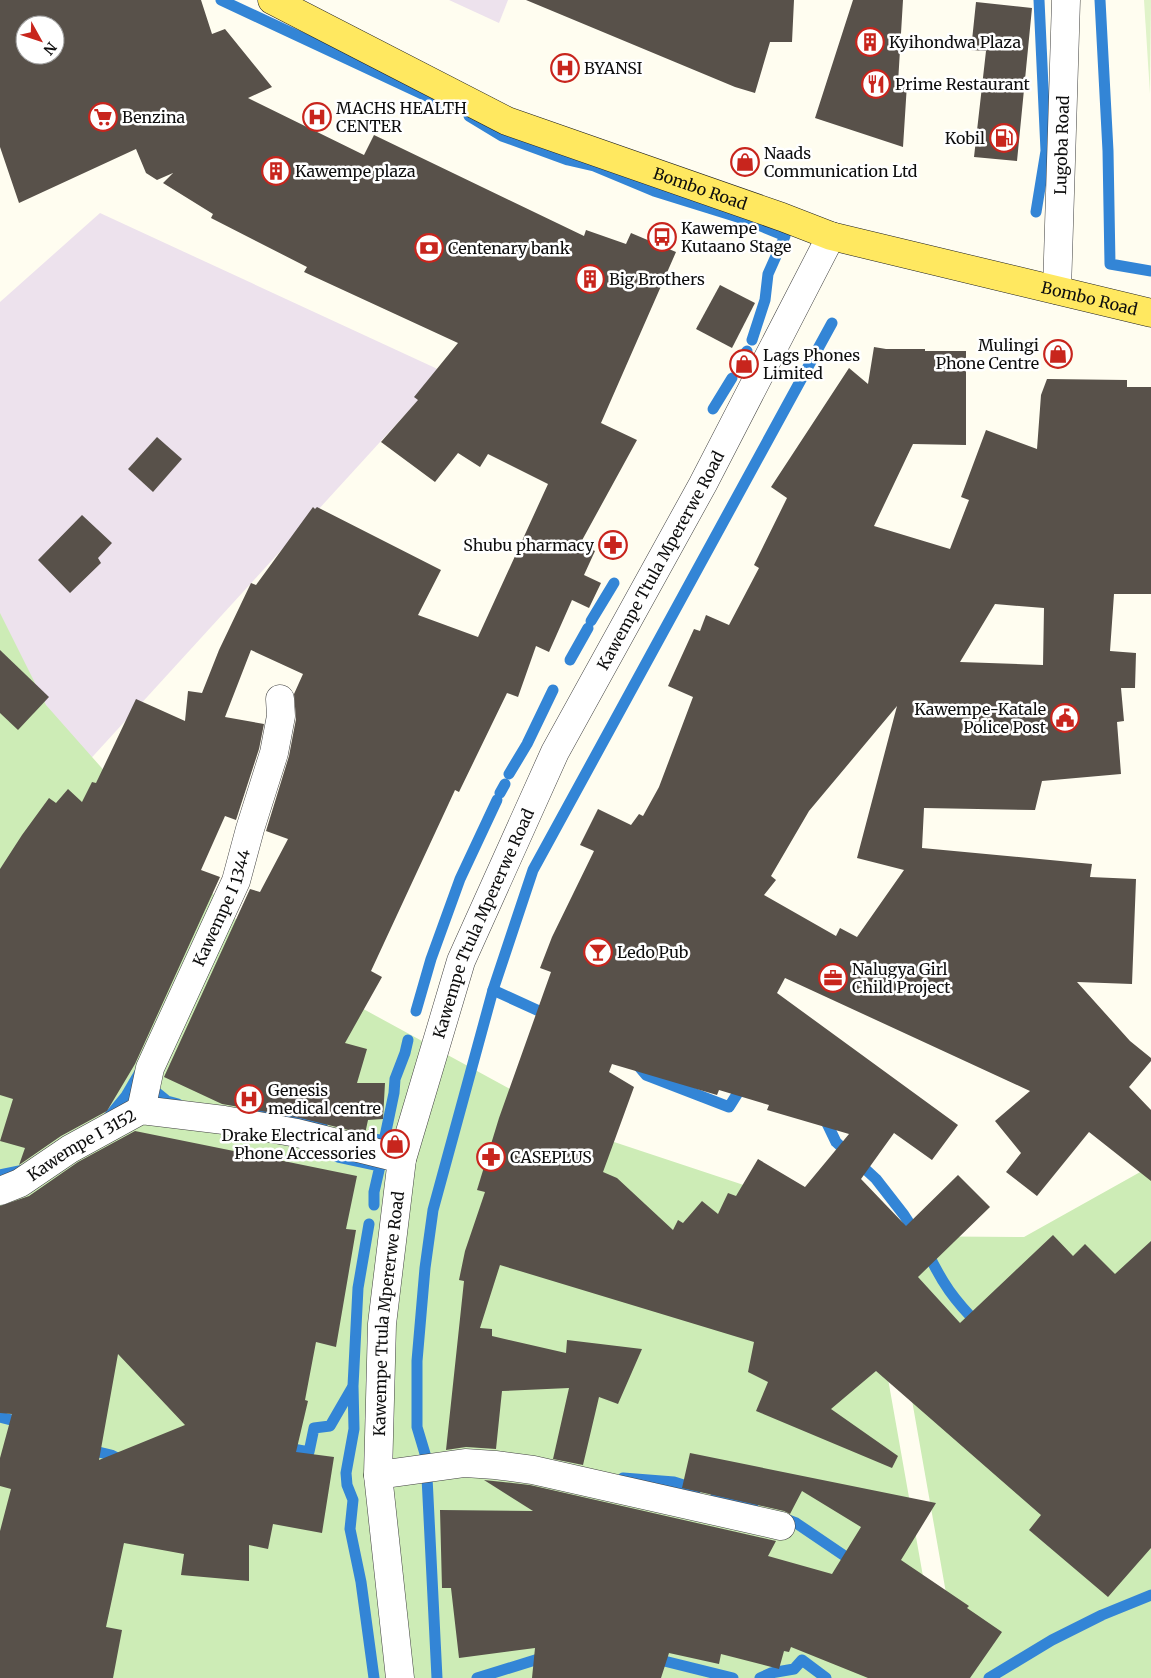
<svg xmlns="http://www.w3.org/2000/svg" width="1151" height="1678" viewBox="0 0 1151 1678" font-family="Merriweather,serif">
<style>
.industrial{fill:#ede2ed}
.green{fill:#cdecb6}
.pitch{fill:#e0f3c9}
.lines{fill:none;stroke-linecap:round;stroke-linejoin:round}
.stream{stroke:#3385d6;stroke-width:11}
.building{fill:#58514a;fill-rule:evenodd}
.minor-casing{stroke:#414141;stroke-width:29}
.major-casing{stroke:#1f1f1f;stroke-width:29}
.minor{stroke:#fff;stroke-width:28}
.major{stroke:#ffe860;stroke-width:28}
.labels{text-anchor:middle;stroke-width:5;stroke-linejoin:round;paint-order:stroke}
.poi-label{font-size:16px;fill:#0e0e0e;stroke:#fff;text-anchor:start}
.street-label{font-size:16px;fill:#0e0e0e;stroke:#fff}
</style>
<rect width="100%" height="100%" fill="#fffdf0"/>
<g class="industrial">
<polygon points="449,0 508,0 499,23"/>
<polygon points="100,213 444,372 0,858 0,302"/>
</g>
<g class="green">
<polygon points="0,613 46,705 270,958 596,1136 834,1215 859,1215 941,1678 0,1678"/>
<polygon points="1151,1166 1151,1678 961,1678 883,1236 1024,1237"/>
</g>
<polygon class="pitch" points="1144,0 1151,0 1150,94"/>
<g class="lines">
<g class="stream">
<polyline points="221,0 448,106"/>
<polyline points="1100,0 1108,151 1110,264 1151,271"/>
<polyline points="469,116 502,136 568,160 594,166 654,191 744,219 785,236 768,274 765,300 752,340"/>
<polyline points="1036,212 1046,151 1039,0"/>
<polyline points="739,365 747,351"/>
<polyline points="713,409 732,378"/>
<polyline points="591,621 614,583"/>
<polyline points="570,660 588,628"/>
<polyline points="509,774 527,744 553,690"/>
<polyline points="500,793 505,784"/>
<polyline points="493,990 550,1016"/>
<polyline points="416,1011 431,959 460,879 497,800"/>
<polyline points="635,1062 646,1075 729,1107 744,1083"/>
<polyline points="153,1084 151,1088 167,1101 178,1104"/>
<polyline points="246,1114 280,1113 322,1126"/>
<polyline points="823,1115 836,1142 876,1179 904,1215 917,1235"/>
<polyline points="108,1118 126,1096 140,1072"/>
<polyline points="369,1138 384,1141 394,1093 395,1079 405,1053 408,1040"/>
<polyline points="323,1151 338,1157 380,1166 374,1192 374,1205"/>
<polyline points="0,1175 23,1170"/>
<polyline points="369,1224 358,1288 353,1386 354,1429 346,1473 347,1485 353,1500 350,1529 361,1582 374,1678"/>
<path d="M927,1251C942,1283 954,1300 979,1325"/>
<polyline points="0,1417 23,1423"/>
<polyline points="282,1447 309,1452 314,1428 330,1426 352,1388"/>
<polyline points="86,1449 111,1455 125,1462"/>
<polyline points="623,1478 674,1482 696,1489"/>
<polyline points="716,1494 753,1507"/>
<polyline points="780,1517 796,1523 855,1563"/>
<polyline points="652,1658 733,1678"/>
<polyline points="437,1678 426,1457 417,1427 417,1361 425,1268 433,1210 493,990 533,870 832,323"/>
<polyline points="477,1678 548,1656"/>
<polyline points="760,1678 771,1673 794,1669 802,1660 826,1678"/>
<polyline points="989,1678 1052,1640 1102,1615 1151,1595"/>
</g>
</g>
<g class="building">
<path d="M0,0H201L212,34L225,29L272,87L248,98L364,155L374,135L584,236L586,230L626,244L631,233L676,252L601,423L637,440L580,544L595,551L584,575L601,583L589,608L572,600L549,652L536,646L518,697L507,693L459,792L455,790L371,971L382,977L345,1043L367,1049L357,1083H385L383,1119L368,1120L365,1134L300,1118L222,1104L164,1077L250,889L260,892L288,839L266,831L289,756L296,719L294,694L303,674L251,650L225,717L264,724L259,749L236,820L225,816L201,870L220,877L135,1064L107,1111L61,1136L19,1165L25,1148L0,1141L13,1099L0,1095V869L22,835L49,798L56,803L68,789L82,802L92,782L96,783L136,699L185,721L188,691L202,693L219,650L251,583L256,585L313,507L315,509L317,507L441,570L418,615L478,637L548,484L488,454L480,467L458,453L435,482L381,442L418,400L414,397L458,343L304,272L307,267L211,218L213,214L163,183L173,173L157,180L146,173L136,149L19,203L0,147ZM25,25H55V55H25Z"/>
<polygon points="526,0 794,0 792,42 770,42 755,93 735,87"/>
<polygon points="853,0 903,0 898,83 907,84 903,147 815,118"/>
<polygon points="976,2 1032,8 1017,161 974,157 986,51 971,50"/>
<polygon points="720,285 755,303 732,348 696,329"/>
<path d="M874,347L886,349H925V351H966V445L913,444L874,526L950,549L969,500L961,497L986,430L1037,449L1041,395L1047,379L1127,380V387H1151V594H1114L1110,651L1136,653L1135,688H1121L1124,721L1117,722L1121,774L1042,781L1035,810L924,808L922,848L1092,864L1090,877L1136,879L1132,984L1077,982L1130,1041L1151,1058V1061L1129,1087L1151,1110V1181L1089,1132L1037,1196L1006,1172L1021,1153L995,1121L1030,1091L785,978L777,993L958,1125L932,1160L894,1133L861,1179L906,1226L958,1175L990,1207L918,1277L960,1323L1053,1235L1073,1256L1085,1244L1115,1274L1151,1241V1548L1108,1597L1029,1530L1041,1515L876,1371L831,1409L898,1456L892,1468L756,1411L768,1382L748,1372L754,1342L500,1265L480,1328L492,1329V1336L566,1353L567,1340L642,1349L618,1404L599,1397L583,1465L553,1459L569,1388L502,1391L496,1449L466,1447L446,1450L464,1281L459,1280L465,1251L485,1192L477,1190L499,1118L551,972L540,968L552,937L594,851L580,845L598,809L631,825L639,814L643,816L659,787L693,697L668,686L694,629L700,631L706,615L729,625L759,568L754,565L787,498L771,487L849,368L868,384ZM995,604L1044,608L1043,665L960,662ZM897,706L857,858L904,870L857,937L840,928L836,936L764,895L776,880L771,876L809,811ZM612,1064L717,1095L719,1090L769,1105L767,1110L849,1134L805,1187L758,1159L736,1196L728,1193L718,1214L702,1201L683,1223L678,1220L673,1230L617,1178L603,1172L634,1087L609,1072Z"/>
<polygon points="157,437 182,459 153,492 128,469"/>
<polygon points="82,515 112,543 98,558 101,563 70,593 38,560"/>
<polygon points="0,650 49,697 18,730 0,713"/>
<path d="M135,1131L357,1176L346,1229L356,1230L336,1347L316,1342L305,1400L308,1401L296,1452L334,1457L322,1533L273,1524L268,1549L249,1545V1581L181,1575L184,1554L124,1543L106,1627L122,1630L113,1678H0V1531L11,1489L0,1486V1458L12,1414L0,1413V1206L29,1196L78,1162ZM118,1354L185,1425L99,1460Z"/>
<polygon points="690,1453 936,1503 901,1560 969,1606 967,1608 1002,1632 970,1678 868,1678 791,1647 789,1652 784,1651 779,1669 721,1654 719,1664 669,1653 661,1678 532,1678 535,1648 459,1658 451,1588 442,1588 440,1510 533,1511 484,1480 530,1485 776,1541 768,1556 832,1574 861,1527 802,1491 790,1514 784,1511 682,1488"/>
</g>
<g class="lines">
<defs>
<g id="minor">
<path id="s1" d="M1057,290L1066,0"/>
<path id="s2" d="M141,1110L150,1068L236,881L250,829L274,753L281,716L280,699"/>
<path id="s3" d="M0,1191L20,1183L70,1149L141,1110L224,1120L297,1133L402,1159"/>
<polyline points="378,1475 465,1463 495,1465 533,1470 781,1526"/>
<path id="s4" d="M400,1678L378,1475L382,1324L402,1159L461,961L555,752L703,484L831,236"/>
</g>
<g id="major">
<path id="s5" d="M272,0L507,121L782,217L831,236L1151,313"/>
</g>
</defs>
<use href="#minor" class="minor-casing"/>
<use href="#major" class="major-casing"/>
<use href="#minor" class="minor"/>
<use href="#major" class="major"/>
</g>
<defs>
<symbol id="building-ring" viewBox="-11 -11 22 22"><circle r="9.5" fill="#fff" stroke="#c8251d" stroke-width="1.5"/><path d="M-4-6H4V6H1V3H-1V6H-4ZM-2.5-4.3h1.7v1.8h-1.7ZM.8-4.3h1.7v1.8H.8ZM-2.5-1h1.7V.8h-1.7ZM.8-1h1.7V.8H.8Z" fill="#c8251d"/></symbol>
<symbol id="hospital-ring" viewBox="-11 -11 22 22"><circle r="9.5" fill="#fff" stroke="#c8251d" stroke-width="1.5"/><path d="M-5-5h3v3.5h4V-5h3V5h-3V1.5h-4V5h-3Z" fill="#c8251d"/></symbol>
<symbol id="restaurant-ring" viewBox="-11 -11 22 22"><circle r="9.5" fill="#fff" stroke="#c8251d" stroke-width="1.5"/><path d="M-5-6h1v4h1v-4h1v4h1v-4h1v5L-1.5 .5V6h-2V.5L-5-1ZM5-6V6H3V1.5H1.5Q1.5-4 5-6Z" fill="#c8251d"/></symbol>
<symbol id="supermarket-ring" viewBox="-11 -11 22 22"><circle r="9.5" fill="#fff" stroke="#c8251d" stroke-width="1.5"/><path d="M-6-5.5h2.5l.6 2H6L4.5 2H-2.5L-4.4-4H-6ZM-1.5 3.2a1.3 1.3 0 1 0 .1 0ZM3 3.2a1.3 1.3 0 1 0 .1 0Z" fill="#c8251d"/></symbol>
<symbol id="fuel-ring" viewBox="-11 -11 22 22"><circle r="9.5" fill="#fff" stroke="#c8251d" stroke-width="1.5"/><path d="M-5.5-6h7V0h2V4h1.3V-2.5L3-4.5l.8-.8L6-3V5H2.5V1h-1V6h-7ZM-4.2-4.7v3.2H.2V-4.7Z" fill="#c8251d"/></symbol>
<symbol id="shop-ring" viewBox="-11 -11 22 22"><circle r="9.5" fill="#fff" stroke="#c8251d" stroke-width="1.5"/><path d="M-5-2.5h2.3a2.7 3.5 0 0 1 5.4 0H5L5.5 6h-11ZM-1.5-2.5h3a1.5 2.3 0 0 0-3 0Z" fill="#c8251d"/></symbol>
<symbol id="bus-ring" viewBox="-11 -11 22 22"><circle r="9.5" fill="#fff" stroke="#c8251d" stroke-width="1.5"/><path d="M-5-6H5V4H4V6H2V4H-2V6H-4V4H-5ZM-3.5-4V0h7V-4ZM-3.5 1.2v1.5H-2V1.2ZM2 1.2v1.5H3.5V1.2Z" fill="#c8251d"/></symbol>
<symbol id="bank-ring" viewBox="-11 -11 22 22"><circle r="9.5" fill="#fff" stroke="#c8251d" stroke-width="1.5"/><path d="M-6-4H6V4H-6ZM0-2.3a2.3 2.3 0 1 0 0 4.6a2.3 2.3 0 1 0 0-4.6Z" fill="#c8251d"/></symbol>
<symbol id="pharmacy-ring" viewBox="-11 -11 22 22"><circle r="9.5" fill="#fff" stroke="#c8251d" stroke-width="1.5"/><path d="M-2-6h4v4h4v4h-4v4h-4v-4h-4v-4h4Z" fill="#c8251d"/></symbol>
<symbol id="civic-ring" viewBox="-11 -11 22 22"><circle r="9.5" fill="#fff" stroke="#c8251d" stroke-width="1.5"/><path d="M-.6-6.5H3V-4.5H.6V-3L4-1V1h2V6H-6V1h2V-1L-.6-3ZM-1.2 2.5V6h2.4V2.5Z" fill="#c8251d"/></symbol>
<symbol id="bar-ring" viewBox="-11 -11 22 22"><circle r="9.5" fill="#fff" stroke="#c8251d" stroke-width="1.5"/><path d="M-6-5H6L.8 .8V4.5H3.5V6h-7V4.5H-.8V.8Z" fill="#c8251d"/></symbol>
<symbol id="office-ring" viewBox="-11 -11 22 22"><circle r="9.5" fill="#fff" stroke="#c8251d" stroke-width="1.5"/><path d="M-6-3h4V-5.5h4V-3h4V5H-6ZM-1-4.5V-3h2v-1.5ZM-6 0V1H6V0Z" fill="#c8251d"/></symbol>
</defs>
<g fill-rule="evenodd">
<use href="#building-ring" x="854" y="26" width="32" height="32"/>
<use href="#hospital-ring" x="549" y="52" width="32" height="32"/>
<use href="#restaurant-ring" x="860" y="68" width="32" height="32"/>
<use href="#supermarket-ring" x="87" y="101" width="32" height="32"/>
<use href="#hospital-ring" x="301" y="101" width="32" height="32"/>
<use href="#fuel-ring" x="988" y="122" width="32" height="32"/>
<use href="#shop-ring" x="729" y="146" width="32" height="32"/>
<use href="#building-ring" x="260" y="155" width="32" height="32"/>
<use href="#bus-ring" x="646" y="221" width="32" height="32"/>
<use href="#bank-ring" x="413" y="232" width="32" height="32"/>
<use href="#building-ring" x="574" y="263" width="32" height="32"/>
<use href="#shop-ring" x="1042" y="338" width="32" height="32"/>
<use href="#shop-ring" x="728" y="348" width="32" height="32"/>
<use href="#pharmacy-ring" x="597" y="529" width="32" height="32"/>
<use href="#civic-ring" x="1049" y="702" width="32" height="32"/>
<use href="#bar-ring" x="582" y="936" width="32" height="32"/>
<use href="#office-ring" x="817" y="962" width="32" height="32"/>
<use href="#hospital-ring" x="233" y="1083" width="32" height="32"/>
<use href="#shop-ring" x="379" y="1128" width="32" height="32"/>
<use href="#pharmacy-ring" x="475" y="1141" width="32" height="32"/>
</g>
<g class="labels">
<g class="poi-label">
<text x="889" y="48">Kyihondwa Plaza</text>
<text x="584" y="74">BYANSI</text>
<text x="895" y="90">Prime Restaurant</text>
<text x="336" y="114">MACHS HEALTH<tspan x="336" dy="18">CENTER</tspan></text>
<text x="122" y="123">Benzina</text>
<text x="985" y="144" text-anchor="end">Kobil</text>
<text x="764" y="159">Naads<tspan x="764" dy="18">Communication Ltd</tspan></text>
<text x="295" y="177">Kawempe plaza</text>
<text x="681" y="234">Kawempe<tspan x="681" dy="18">Kutaano Stage</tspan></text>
<text x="448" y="254">Centenary bank</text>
<text x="609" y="285">Big Brothers</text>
<text x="1039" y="351" text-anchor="end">Mulingi<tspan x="1039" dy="18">Phone Centre</tspan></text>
<text x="763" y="361">Lags Phones<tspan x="763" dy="18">Limited</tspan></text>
<text x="594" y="551" text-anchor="end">Shubu pharmacy</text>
<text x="1046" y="715" text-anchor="end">Kawempe-Katale<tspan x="1046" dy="18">Police Post</tspan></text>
<text x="617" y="958">Ledo Pub</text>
<text x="852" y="975">Nalugya Girl<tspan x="852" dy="18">Child Project</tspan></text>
<text x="268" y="1096">Genesis<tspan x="268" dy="18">medical centre</tspan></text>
<text x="376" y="1141" text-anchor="end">Drake Electrical and<tspan x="376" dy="18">Phone Accessories</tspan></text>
<text x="510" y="1163">CASEPLUS</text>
</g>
<g class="street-label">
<text dy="6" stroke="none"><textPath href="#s1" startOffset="145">Lugoba Road</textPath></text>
<text dy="6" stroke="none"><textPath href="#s5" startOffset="469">Bombo Road</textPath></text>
<text dy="6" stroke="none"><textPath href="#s5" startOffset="874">Bombo Road</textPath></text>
<text dy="6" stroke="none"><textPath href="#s4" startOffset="1176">Kawempe Ttula Mpererwe Road</textPath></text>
<text dy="6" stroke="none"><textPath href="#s2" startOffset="219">Kawempe I 1344</textPath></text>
<text dy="6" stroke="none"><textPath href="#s4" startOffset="771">Kawempe Ttula Mpererwe Road</textPath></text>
<text dy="6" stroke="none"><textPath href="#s3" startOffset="94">Kawempe I 3152</textPath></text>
<text dy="6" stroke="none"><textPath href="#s4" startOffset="366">Kawempe Ttula Mpererwe Road</textPath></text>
</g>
</g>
<g transform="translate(40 40) rotate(130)"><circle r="24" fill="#ffffff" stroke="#9f9f9f"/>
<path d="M0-4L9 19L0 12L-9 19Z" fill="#c8251d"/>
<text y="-8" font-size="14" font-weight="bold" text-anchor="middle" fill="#0e0e0e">N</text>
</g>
</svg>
